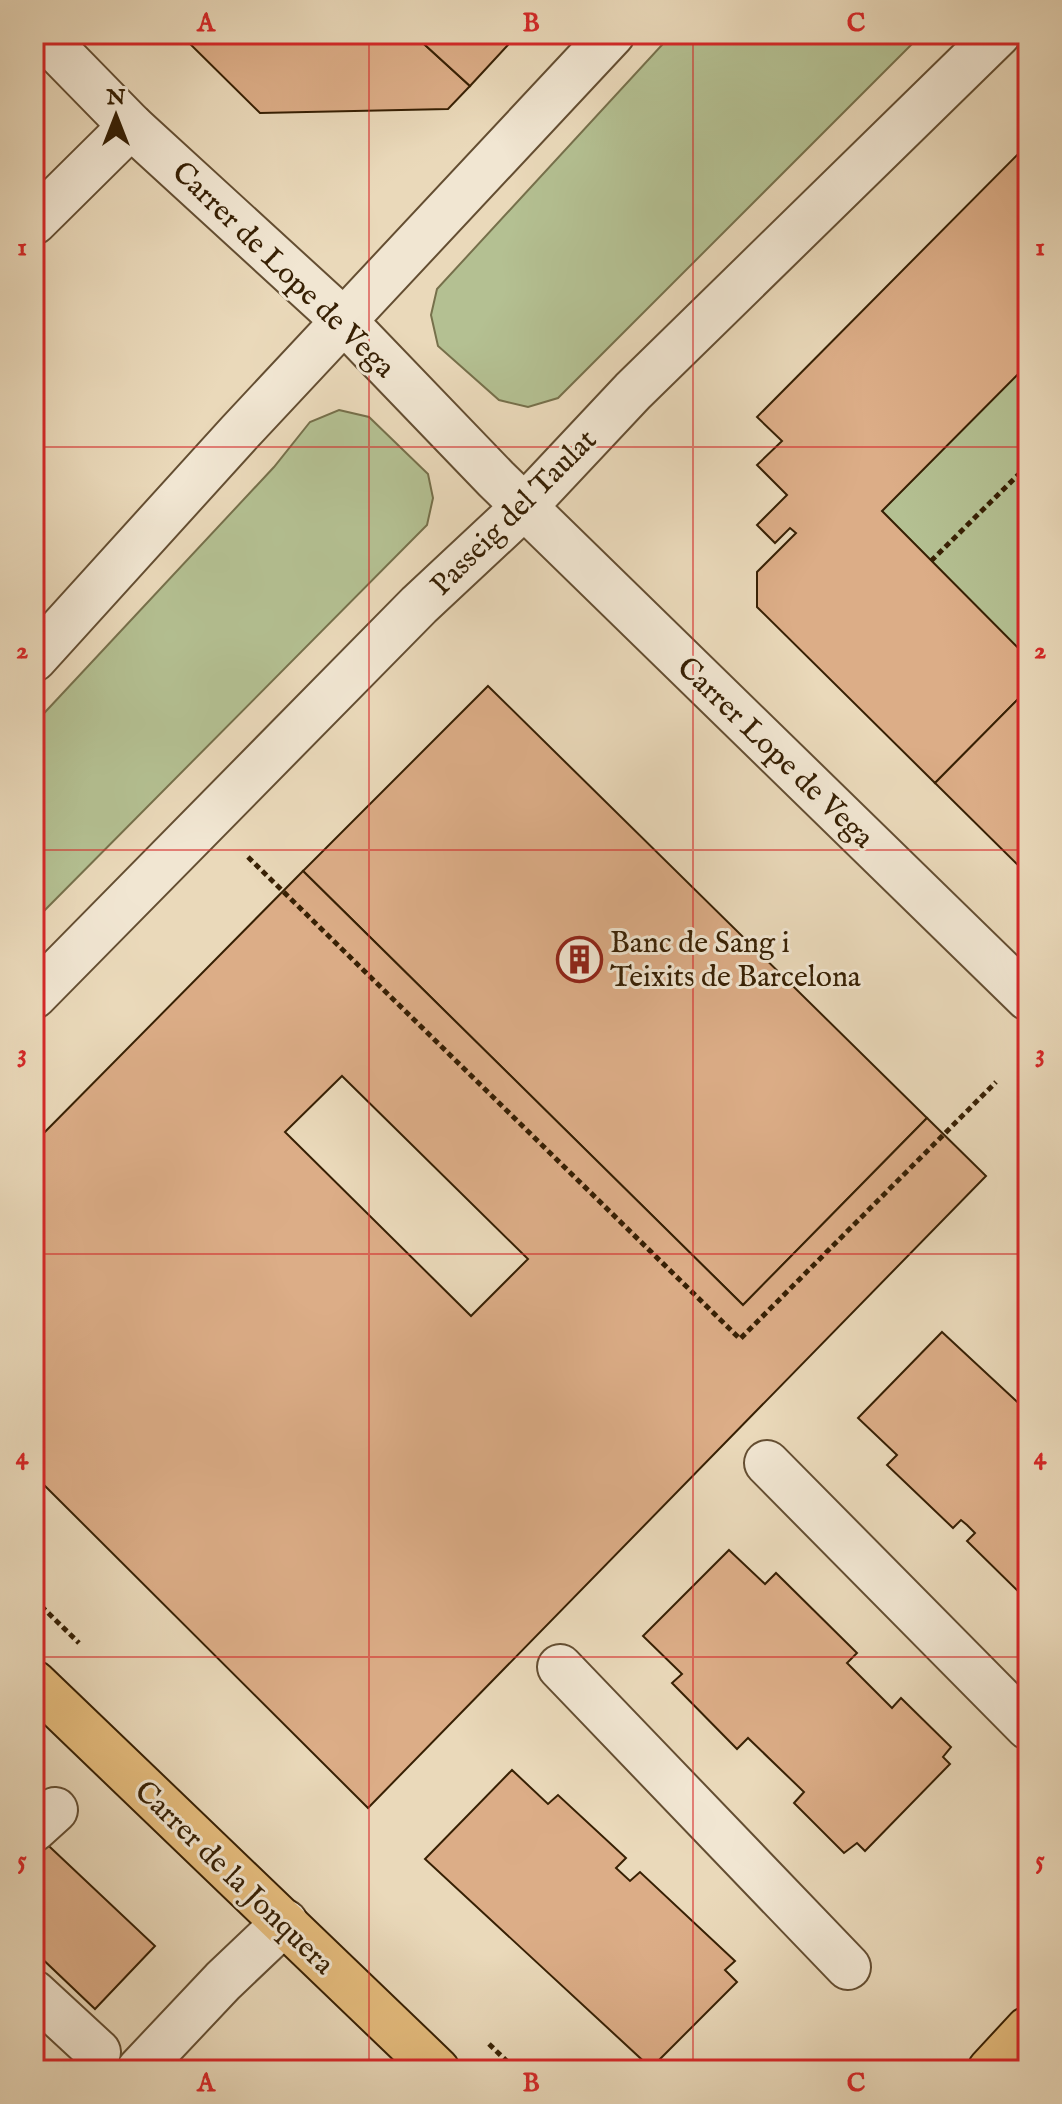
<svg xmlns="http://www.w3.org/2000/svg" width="1062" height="2104" viewBox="0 0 1062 2104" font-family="'IM FELL English',serif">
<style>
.green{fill:#b4c092;stroke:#76704b;stroke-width:2}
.building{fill:#dcad87;stroke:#372004;stroke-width:2;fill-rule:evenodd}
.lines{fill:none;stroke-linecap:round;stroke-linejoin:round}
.minor-casing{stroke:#644e32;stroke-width:48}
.major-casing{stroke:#372004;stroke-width:48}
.path{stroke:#372004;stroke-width:5;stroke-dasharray:6 4;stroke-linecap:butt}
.minor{stroke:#f1e6d2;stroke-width:44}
.major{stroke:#e5bc7d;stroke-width:44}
.grid{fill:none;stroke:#d62828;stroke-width:2;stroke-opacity:0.55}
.labels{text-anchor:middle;stroke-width:6;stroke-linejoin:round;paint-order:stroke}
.street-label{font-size:30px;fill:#372004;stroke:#f1e6d2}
.poi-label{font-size:30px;fill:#372004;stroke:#f1e6d2;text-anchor:start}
.neatline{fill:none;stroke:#d62828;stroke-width:3}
.grid-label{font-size:26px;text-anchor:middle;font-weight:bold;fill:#d62828}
</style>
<rect width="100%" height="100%" fill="#ead9ba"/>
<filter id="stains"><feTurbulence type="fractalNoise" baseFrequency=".0025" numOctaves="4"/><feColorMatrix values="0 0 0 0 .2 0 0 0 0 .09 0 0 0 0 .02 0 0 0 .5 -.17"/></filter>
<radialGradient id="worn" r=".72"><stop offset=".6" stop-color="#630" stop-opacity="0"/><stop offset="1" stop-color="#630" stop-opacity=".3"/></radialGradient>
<g class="green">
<polygon points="672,34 922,34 558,398 528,407 499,400 438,346 431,315 437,289"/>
<polygon points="1028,364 1028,658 882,511"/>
<polygon points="339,410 369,417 428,474 433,498 427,525 34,921 34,724 274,467 310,422"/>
</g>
<g class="building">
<polygon points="180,34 413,34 470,86 448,109 260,113"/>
<polygon points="413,34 518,34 470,86"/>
<polygon points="1028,144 1028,364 882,511 1028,658 1028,689 935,783 757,607 757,572 796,533 790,528 775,543 757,525 787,495 757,465 782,441 757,417"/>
<polygon points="488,686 927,1118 743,1305 303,871"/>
<polygon points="1028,689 1028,875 935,783"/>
<path d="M303,871L743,1305L927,1118L986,1176L368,1808L34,1475V1143ZM342,1076L528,1259L471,1316L285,1132Z"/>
<polygon points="942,1332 1028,1412 1028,1601 967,1541 975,1533 967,1525 961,1520 953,1528 887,1465 897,1455 858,1418"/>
<polygon points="729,1550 765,1584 776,1573 857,1653 847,1663 892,1708 901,1698 951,1747 943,1757 950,1764 865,1851 857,1843 844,1853 794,1803 804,1792 748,1738 737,1749 672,1683 682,1674 643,1636"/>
<polygon points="512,1770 548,1804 558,1795 626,1858 616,1868 630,1881 640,1872 735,1961 725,1970 737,1982 651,2068 425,1859"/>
<polygon points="34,1832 155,1946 95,2009 34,1951"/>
<polygon points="34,2051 49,2065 45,2070 34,2070"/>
</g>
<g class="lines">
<defs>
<g id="minor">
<polyline points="41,34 131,126 344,321 496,479 1028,998"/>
<polyline points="34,222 131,126"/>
<polyline points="34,659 239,433 612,34"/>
<polyline points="34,996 419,605 525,506 633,391 998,34"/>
<polyline points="767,1463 1028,1727"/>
<polyline points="560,1667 848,1967"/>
<polyline points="34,1829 55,1810"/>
<polyline points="34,1993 98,2052"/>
<polyline points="139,2070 223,1981 285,1922"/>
</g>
<g id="major">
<polyline points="34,1683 437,2070"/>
<polyline points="990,2070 1028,2029"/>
</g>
</defs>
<use href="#minor" class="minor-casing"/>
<use href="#major" class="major-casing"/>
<g class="path">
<polyline points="931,561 1022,471 1028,477"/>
<polyline points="248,857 740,1339 996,1082"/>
<polyline points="34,1599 79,1643"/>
<polyline points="489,2044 516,2070"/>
</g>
<use href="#minor" class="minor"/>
<use href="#major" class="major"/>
</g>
<path class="grid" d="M369,34V2070M693,34V2070M34,447H1028M34,850H1028M34,1254H1028M34,1657H1028"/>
<defs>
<symbol id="building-ring" viewBox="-11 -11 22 22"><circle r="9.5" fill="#f1e6d2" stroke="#8f2418" stroke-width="1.5"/><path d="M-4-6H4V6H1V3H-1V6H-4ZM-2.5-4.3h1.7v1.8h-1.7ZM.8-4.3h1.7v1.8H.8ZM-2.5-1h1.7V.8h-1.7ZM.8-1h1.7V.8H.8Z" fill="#8f2418"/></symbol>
</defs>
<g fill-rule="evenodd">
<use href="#building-ring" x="554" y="934" width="51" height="51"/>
</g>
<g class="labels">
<g class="street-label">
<text transform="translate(284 269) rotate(44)" y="10">Carrer de Lope de Vega</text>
<text transform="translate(513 512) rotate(-45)" y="10">Passeig del Taulat</text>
<text transform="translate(776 752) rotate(44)" y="10">Carrer Lope de Vega</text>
<text transform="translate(235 1877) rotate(44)" y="10">Carrer de la Jonquera</text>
</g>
<g class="poi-label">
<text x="610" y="952">Banc de Sang i<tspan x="610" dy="34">Teixits de Barcelona</tspan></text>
</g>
</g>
<rect width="1062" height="2104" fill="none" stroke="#ead9ba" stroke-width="88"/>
<g transform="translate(116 116)" stroke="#f1e6d2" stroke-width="6" paint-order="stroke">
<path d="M0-6L14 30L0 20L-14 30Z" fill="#372004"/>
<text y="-12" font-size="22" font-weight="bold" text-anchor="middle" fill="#372004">N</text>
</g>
<rect x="44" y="44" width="974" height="2016" class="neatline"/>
<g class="grid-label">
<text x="206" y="31">A</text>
<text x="531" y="31">B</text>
<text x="856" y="31">C</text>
<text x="22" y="255">1</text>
<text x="1040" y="255">1</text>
<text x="22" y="658">2</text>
<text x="1040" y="658">2</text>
<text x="22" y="1061">3</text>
<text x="1040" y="1061">3</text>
<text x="22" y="1464">4</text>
<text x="1040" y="1464">4</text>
<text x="22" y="1868">5</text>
<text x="1040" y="1868">5</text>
<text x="206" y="2091">A</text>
<text x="531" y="2091">B</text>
<text x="856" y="2091">C</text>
</g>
<rect width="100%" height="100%" filter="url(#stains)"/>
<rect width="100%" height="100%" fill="url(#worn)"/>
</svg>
